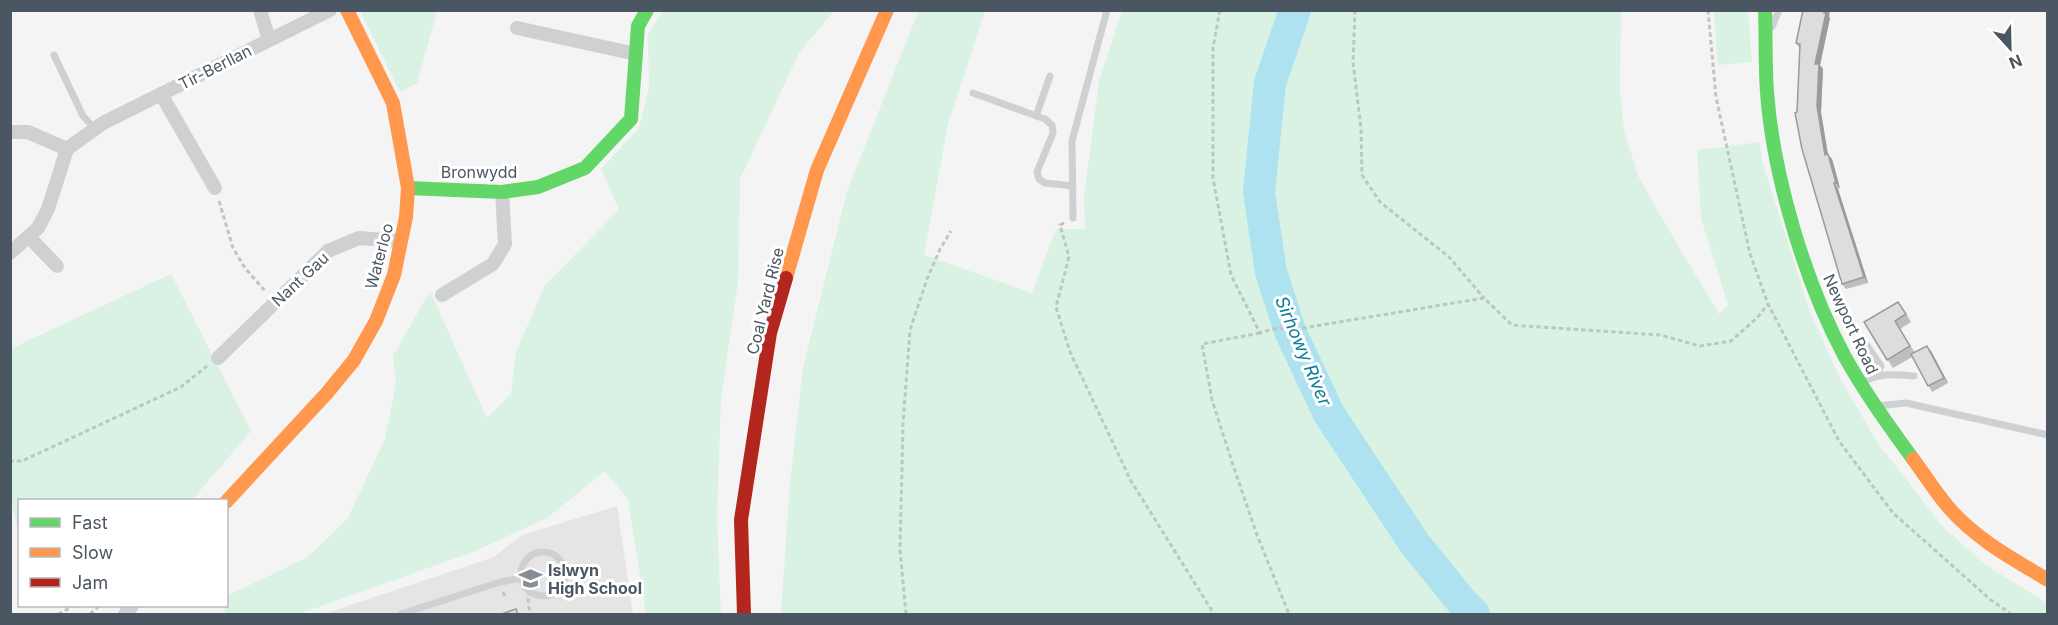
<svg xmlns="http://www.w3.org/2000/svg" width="2058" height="625" viewBox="0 0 2058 625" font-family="Inter,sans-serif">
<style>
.education{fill:#e6e5e6}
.green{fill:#d9f2e3}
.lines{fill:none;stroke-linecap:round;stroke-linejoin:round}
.river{stroke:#aee2f0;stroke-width:32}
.path{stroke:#bcc7c4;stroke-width:3;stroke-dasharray:4.5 3;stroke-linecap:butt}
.lane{stroke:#ced0d2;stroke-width:7}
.street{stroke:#ced0d2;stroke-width:14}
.fast{stroke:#63d668;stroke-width:14}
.slow{stroke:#ff974d;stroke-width:14}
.jam{stroke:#b3261e;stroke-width:14}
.wall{fill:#bebebf}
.shaded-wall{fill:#9b9b9b}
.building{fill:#ddddde;stroke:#9b9b9b;stroke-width:1.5}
.labels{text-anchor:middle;stroke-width:6;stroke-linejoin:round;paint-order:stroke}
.street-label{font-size:16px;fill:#4a5661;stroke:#fff}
.poi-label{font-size:16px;font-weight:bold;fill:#4a5661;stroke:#fff;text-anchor:start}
.water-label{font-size:18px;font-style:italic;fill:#0c7c9b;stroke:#fff}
</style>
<rect width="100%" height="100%" fill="#f4f4f4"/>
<polygon class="education" points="617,506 633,614 324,614 494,557 522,535"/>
<g class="green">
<polygon points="919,10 985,11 948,124 924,255 1032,293 1056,229 1085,229 1084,198 1099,81 1122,11 1621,11 1620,90 1624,130 1638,176 1681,251 1719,314 1728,305 1701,218 1697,150 1760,142 1762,161 1809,309 1840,378 1877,442 1943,527 1986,565 2047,603 2047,614 781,614 790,483 803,367 847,191"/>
<polygon points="360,11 437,11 417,83 400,92"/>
<polygon points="663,11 834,11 799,53 740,179 738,282 721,398 717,516 721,614 646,614 628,500 605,471 547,518 473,552 299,614 226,614 223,606 226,606 227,596 308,557 348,518 385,439 396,384 393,356 430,291 487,418 511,394 516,352 545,285 619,210 601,169 639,128 649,88 648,34"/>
<polygon points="1714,11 1748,11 1752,62 1718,65"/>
<polygon points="171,274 251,431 192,500 20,500 19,534 11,502 10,349"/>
</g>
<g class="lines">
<polyline class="river" points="1295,10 1270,83 1259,192 1271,272 1290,331 1329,414 1415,544 1462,602 1474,614"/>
<g class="path">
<polyline points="1220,10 1213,48 1213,178 1231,275 1260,333 1272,329 1303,328 1484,298 1512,325 1660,335 1700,346 1731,341 1757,318 1768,304"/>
<polyline points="1355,10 1353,62 1361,129 1362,175 1380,202 1449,257 1484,298"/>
<polyline points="1708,10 1716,97 1750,254 1768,304 1839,441 1893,513 1991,600 2011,614"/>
<polyline points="219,201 233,248 245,268 266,292"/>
<polyline points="1064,223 1060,225 1069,257 1056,307 1070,352 1131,481 1214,614"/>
<polyline points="1260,333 1202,344 1212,400 1233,465 1257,535 1289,614"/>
<polyline points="10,459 12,461 22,461 181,387 207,366"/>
<polyline points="529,591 528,605 531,614"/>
<polyline points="503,592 506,599"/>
<polyline points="58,614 74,606"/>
<polyline points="90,614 99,606"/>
<polyline points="906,614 900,550 903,424 910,330 927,279 940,249 951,231"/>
</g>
<g class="lane">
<polyline points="1772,27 1779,10"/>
<polyline points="54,55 83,116 95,129"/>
<polyline points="973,93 1045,119 1052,125 1053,133 1037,172 1039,179 1045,183 1073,186"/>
<polyline points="1036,116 1050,76"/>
<polyline points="1073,218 1072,141 1107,10"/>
<polyline points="1864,341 1881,366 1877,375"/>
<path d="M1864,381C1883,373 1893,374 1914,376"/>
<polyline points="1878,406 1906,403 2048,435"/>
<circle cx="543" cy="574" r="22"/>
<polyline points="401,614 500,582 521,578"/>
</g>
<g class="street">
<polyline points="260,10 269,40"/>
<polyline points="517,28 636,54"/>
<polyline points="161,94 215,188"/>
<polyline points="10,132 28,132 67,149 103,123 330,10"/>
<polyline points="29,237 57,266"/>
<polyline points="10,253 38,228 48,209 67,149"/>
<polyline points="442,295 493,264 505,244 502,192"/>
<polyline points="218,358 328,251 359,238 400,241"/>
<polyline points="125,614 132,606"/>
</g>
<g class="fast">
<path d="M1765,10C1766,37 1765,65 1767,92C1773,175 1805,283 1845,357C1865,393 1889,426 1913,459"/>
<polyline points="408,188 502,192 538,187 585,168 631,119 638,26 647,10"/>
</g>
<g class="slow">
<polyline points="786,278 817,170 887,10"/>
<path d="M1913,459C1925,475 1936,493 1949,508C1977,540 2013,559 2048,580"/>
<polyline points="226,502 327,393 354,360 376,321 394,275 406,217 408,188 393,103 347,10"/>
</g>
<polyline class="jam" points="744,614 741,520 770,333 786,278"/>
</g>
<g class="wall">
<polygon points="1829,17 1830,18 1820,65 1823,69 1821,112 1828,155 1832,159 1840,188 1838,189 1868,283 1846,289 1842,284 1797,112 1800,49 1796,43"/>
<polygon points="1904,310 1911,322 1900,329 1915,353 1931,351 1948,383 1932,392 1912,357 1893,368 1864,322"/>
</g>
<g class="shaded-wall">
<polygon points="1825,10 1830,10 1829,17 1830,18 1820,65 1823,69 1821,112 1828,155 1832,159 1840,188 1836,183 1825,155 1817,106 1815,64"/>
<polygon points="1834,183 1838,189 1868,283 1864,277"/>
<polygon points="1927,346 1931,351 1948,383 1944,378"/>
</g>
<g class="building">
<polygon points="1803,10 1825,10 1824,13 1826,13 1815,64 1819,64 1817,106 1825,155 1828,154 1836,183 1834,183 1864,277 1842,284 1802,149 1795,113 1797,112 1800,44 1796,43"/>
<polygon points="1898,302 1906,314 1895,321 1910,346 1887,360 1864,322"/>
<polygon points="1927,346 1944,378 1928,386 1911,354"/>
<polygon points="516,609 518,615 499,615"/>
</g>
<defs>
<symbol id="school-bare" viewBox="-9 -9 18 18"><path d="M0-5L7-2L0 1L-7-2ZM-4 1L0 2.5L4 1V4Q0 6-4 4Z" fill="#868d94" stroke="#fff" stroke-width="2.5" paint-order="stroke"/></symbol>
</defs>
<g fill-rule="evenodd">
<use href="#school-bare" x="514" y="562" width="33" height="33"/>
</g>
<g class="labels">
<g class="street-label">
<text transform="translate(215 67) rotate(-27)" y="6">Tir-Berllan</text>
<text x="479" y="178">Bronwydd</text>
<text transform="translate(379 256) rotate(-75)" y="6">Waterloo</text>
<text transform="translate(300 279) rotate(-43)" y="6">Nant Gau</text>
<text transform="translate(765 301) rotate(-76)" y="6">Coal Yard Rise</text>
<text transform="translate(1851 324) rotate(65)" y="6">Newport Road</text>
</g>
<g class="poi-label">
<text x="548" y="576">Islwyn<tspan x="548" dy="18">High School</tspan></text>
</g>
<g class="water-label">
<text transform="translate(1303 351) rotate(67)" y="6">Sirhowy River</text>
</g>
</g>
<rect width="2058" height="625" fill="none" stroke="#4a5661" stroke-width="24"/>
<rect x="18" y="499" width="210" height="108" fill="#ffffff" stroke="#b7bbc0" stroke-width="1.5"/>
<rect x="30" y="518" width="30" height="9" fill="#63d668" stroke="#b7bbc0" stroke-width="1.5"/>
<text x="72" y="529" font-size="18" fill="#4a5661">Fast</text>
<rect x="30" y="548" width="30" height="9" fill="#ff974d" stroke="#b7bbc0" stroke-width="1.5"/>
<text x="72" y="559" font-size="18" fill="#4a5661">Slow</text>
<rect x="30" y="578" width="30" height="9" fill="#b3261e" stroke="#b7bbc0" stroke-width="1.5"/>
<text x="72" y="589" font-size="18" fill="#4a5661">Jam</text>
<g transform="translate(2010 48) rotate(158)" stroke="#ffffff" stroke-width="4.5" paint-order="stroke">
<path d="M0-4.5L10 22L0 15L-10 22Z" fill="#4a5661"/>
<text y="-9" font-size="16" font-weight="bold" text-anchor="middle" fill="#4a5661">N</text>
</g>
</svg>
